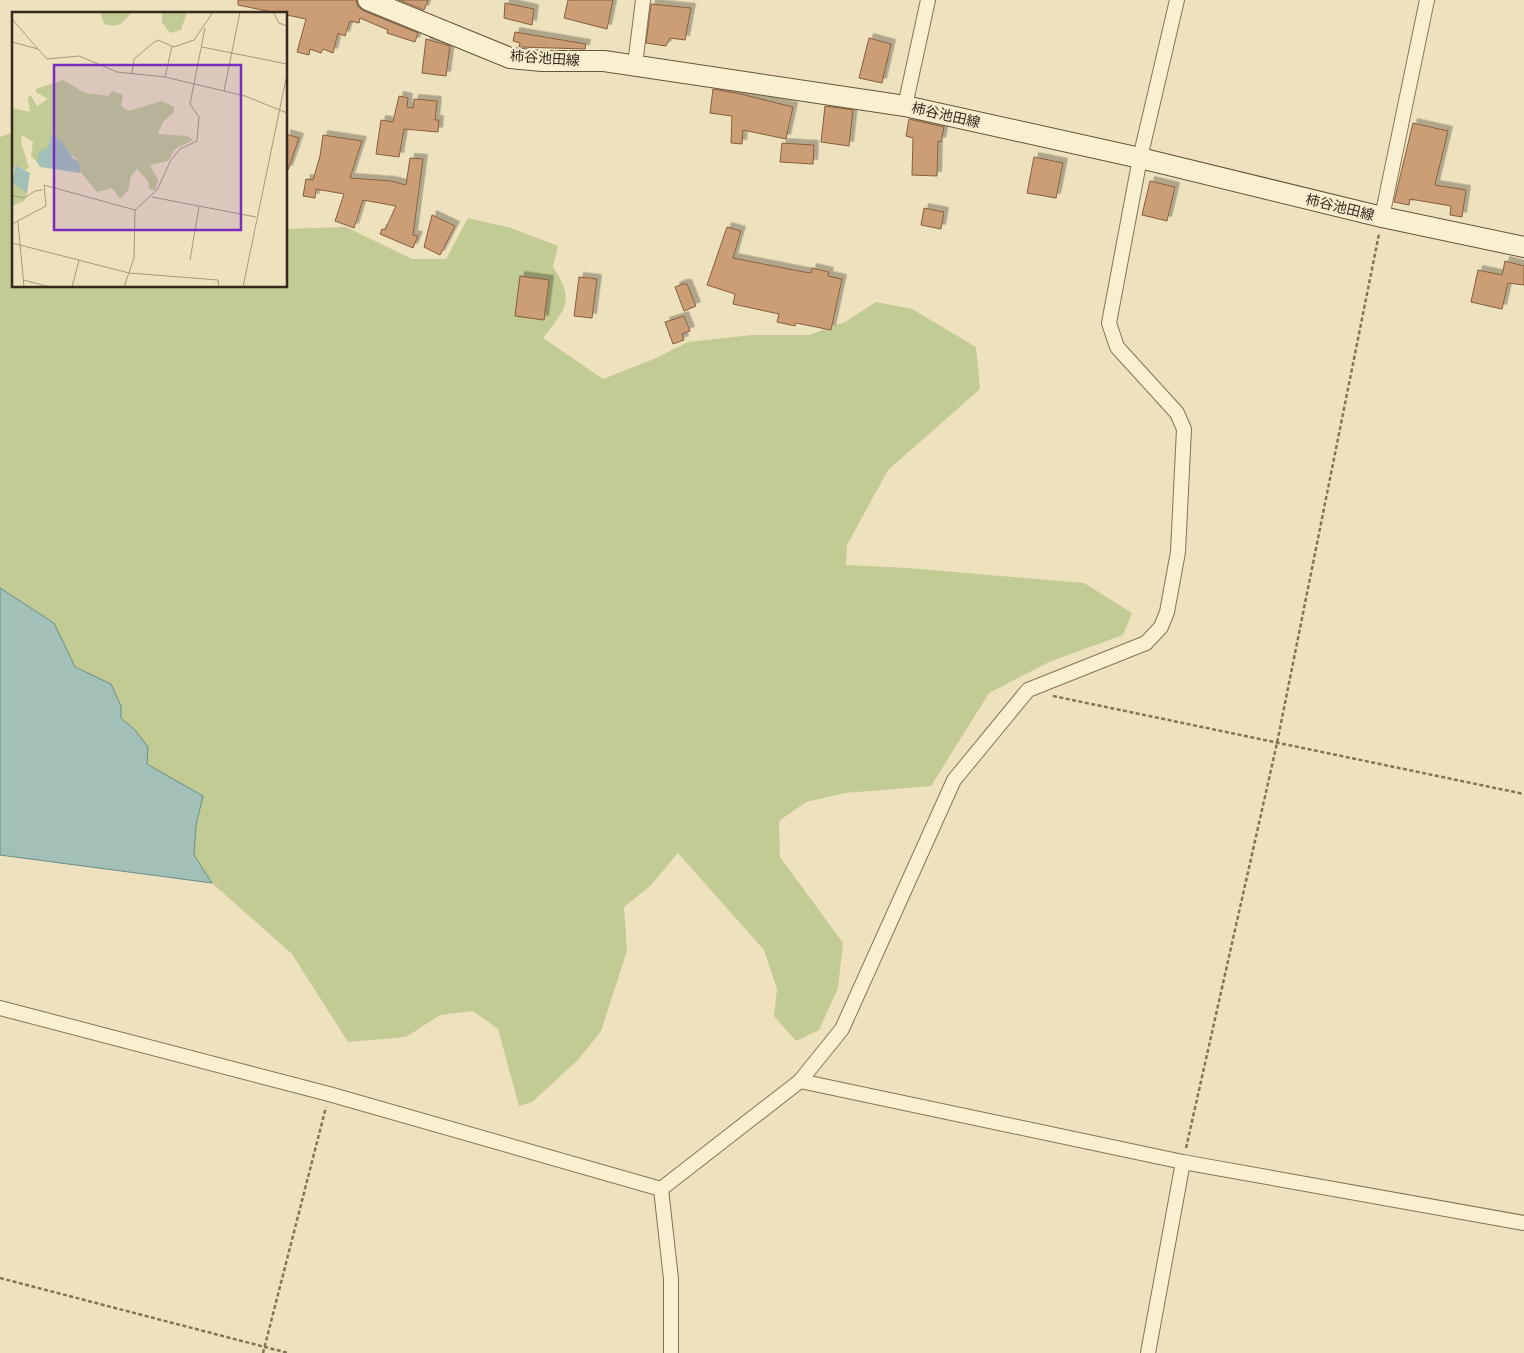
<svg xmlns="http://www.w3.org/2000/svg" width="1524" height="1353" viewBox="0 0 1524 1353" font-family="'Source Serif 4','Noto Sans JP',serif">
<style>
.green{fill:#c1cb93}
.water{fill:#a2bfb8;stroke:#698d86}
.building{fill:#cc9e74;stroke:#855e3d;filter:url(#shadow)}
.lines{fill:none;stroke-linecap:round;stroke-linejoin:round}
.street-casing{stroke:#867357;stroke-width:16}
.secondary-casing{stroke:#67543a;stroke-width:22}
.path{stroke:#867357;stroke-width:2.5;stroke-dasharray:4 2.5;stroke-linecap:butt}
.street{stroke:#f9efd1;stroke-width:14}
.secondary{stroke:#f9efd1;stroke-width:20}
.labels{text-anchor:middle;stroke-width:4.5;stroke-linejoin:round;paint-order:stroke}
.street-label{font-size:14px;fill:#35291c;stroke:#f5ecce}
.inset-road{fill:none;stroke:#a4987d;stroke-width:1}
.view{fill:#7b2cbf;fill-opacity:0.15;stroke:#7b2cbf;stroke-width:2.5}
.inset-edge{fill:none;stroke:#35291c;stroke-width:2.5}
</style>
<defs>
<filter id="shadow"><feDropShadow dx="4.5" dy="-4.5" stdDeviation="0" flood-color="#0004"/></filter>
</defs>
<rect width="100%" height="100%" fill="#eee2be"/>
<path class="green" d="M14,132V286H286V229L346,227L412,259H446L468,218L511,228L558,246L553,267C576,301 565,309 543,338L603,379L654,359L688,342L752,335H809L845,322L876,302L912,309L976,347L980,389L888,470L847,545L846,565L908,568L1084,583L1132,613L1123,635L1049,662L989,693L931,786L845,793L806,802L779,821L780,857L843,943L838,988L819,1030L796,1041L774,1016L777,989L764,950L678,853L650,886L624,907L627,951L601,1031L578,1060L532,1102L519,1106L498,1029L473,1011L440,1015L406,1037L348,1042L292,954L212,883L194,855L196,825L202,796L147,764L135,730L121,718V706L111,684L75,667L54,623L0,588V137Z"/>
<polygon class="water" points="0,588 54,623 75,667 111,684 121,706 121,718 135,730 148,747 147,764 203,796 196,825 194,855 212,883 0,855"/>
<g class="building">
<polygon points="238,0 356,0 358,7 364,11 418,33 415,42 387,33 388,30 360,18 359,23 350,21 345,36 338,33 333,53 323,49 321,53 310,49 309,55 297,52 306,19 238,5"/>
<polygon points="399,0 428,0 424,10"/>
<polygon points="568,0 613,0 607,29 564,18"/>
<polygon points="505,3 534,9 532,25 504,18"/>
<polygon points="651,4 691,8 685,40 670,38 666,46 646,43"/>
<polygon points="515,32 586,44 585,49 519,47 520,43 513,41"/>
<polygon points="869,38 891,44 882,83 859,78"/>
<polygon points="426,39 450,46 446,76 422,73"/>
<polygon points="713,89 741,94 793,107 786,139 743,130 742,144 731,143 732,116 710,113"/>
<polygon points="399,96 408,98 407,107 413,108 414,99 437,101 435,120 439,120 438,132 404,129 399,157 376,154 381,120 393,122"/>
<polygon points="825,106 853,110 849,146 821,142"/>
<polygon points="909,119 944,127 941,142 938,141 937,176 912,175 913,138 906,136"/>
<polygon points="1413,123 1448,131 1435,185 1466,190 1462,217 1450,215 1451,206 1410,199 1409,205 1394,202"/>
<polygon points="286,134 299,138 288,170 286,170"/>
<polygon points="323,135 362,141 350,178 391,181 406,185 410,158 423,159 413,235 418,236 413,248 380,234 382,229 385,230 396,206 363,200 354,228 335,221 344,194 316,189 315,198 303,196 306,179 313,180 320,156"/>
<polygon points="782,143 814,145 813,164 780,162"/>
<polygon points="1034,157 1063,163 1056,198 1027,193"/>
<polygon points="1150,181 1175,187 1167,221 1142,215"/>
<polygon points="924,208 944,212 941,229 921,225"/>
<polygon points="432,215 455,226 440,255 424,247"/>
<polygon points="727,227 741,231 733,258 799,271 811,273 812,268 829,272 828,276 842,279 831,330 796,323 795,326 777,322 779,314 733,304 735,294 707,285"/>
<polygon points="1505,261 1524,266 1524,285 1508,283 1502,309 1471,302 1478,270 1502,275"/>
<polygon points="520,276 549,280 544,320 515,316"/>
<polygon points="579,277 597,279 592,318 574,316"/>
<polygon points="682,284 687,284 696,306 684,311 675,287"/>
<polygon points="684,316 690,331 682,334 684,340 673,344 665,322"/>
</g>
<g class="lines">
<defs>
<g id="street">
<polyline points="635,65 643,0"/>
<polyline points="905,106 928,0"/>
<polyline points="1382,217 1427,0"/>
<polyline points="0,1008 329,1094 661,1189"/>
<polyline points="800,1081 1183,1162 1524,1223"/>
<polyline points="661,1189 800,1081 842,1029 954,780 1028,690 1146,643 1161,627 1167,612 1178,552 1184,429 1177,413 1117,347 1109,323 1140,158 1177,0"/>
<polyline points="661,1189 671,1279 671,1353"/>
<polyline points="1148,1353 1183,1162"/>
</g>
<polyline id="secondary" points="368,0 510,58 542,61 604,61 905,106 1140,158 1382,217 1524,247"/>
</defs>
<use href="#street" class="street-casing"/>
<use href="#secondary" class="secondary-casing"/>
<g class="path">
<polyline points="1053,696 1524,794"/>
<polyline points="1186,1148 1277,743 1379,234"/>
<polyline points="0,1278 288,1353"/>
<polyline points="263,1353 326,1107"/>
</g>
<use href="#street" class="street"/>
<use href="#secondary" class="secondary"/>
</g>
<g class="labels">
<g class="street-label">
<text transform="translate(545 58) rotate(4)" y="5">柿谷池田線</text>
<text transform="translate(946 115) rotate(13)" y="5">柿谷池田線</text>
<text transform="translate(1340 207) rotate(14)" y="5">柿谷池田線</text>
</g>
</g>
<g transform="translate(12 12)">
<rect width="275" height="275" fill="#eee2be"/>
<path d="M88,0H120L109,12L101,14L92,12ZM150,0H175L169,18L158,21L150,10ZM51,68L73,81L97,84L100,79L111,83L109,94L116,99L150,89L162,95V100L151,110L146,122L175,124L181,128L163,137L156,149L138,153L146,168L143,179L137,177L136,169L125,157L119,164L116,179L108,187L100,176L85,180L66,157L67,150L40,123L36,135L25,150L19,144L21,130L10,123L9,130L17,156L13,158L3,153L0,159V96L18,100L16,85L19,84L25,94L36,87L24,80V77ZM0,171L15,181L12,189L0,194Z" fill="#c1cb93"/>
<path d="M39,123L49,129L61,146L67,150L68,161L28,155L25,150L27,140L36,135ZM3,153L18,161L15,181L0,171Z" fill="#a2bfb8"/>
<path class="inset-road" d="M261,0L267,11L275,14M0,7L26,37M0,30L26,37M190,35L275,52M26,37L35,47L67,44L105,60L153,65L233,84L275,101M120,61L122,47L141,31L146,28L162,35L182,28L201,0M153,65L160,34M212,79L228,0M0,183L12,186L23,179L30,178M140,185L244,205M123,198L145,178L159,148L168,137L185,129L187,105L178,92L193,16M6,210L12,275M0,212L34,194L32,173L123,198M0,231L117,261L206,268L207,275M178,248L187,195M11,268L38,275M60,275L67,248M112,275L122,246L123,198M231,275L275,62"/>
<path class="view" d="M42,53H229V218H42Z"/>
<rect width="275" height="275" class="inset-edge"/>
</g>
</svg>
